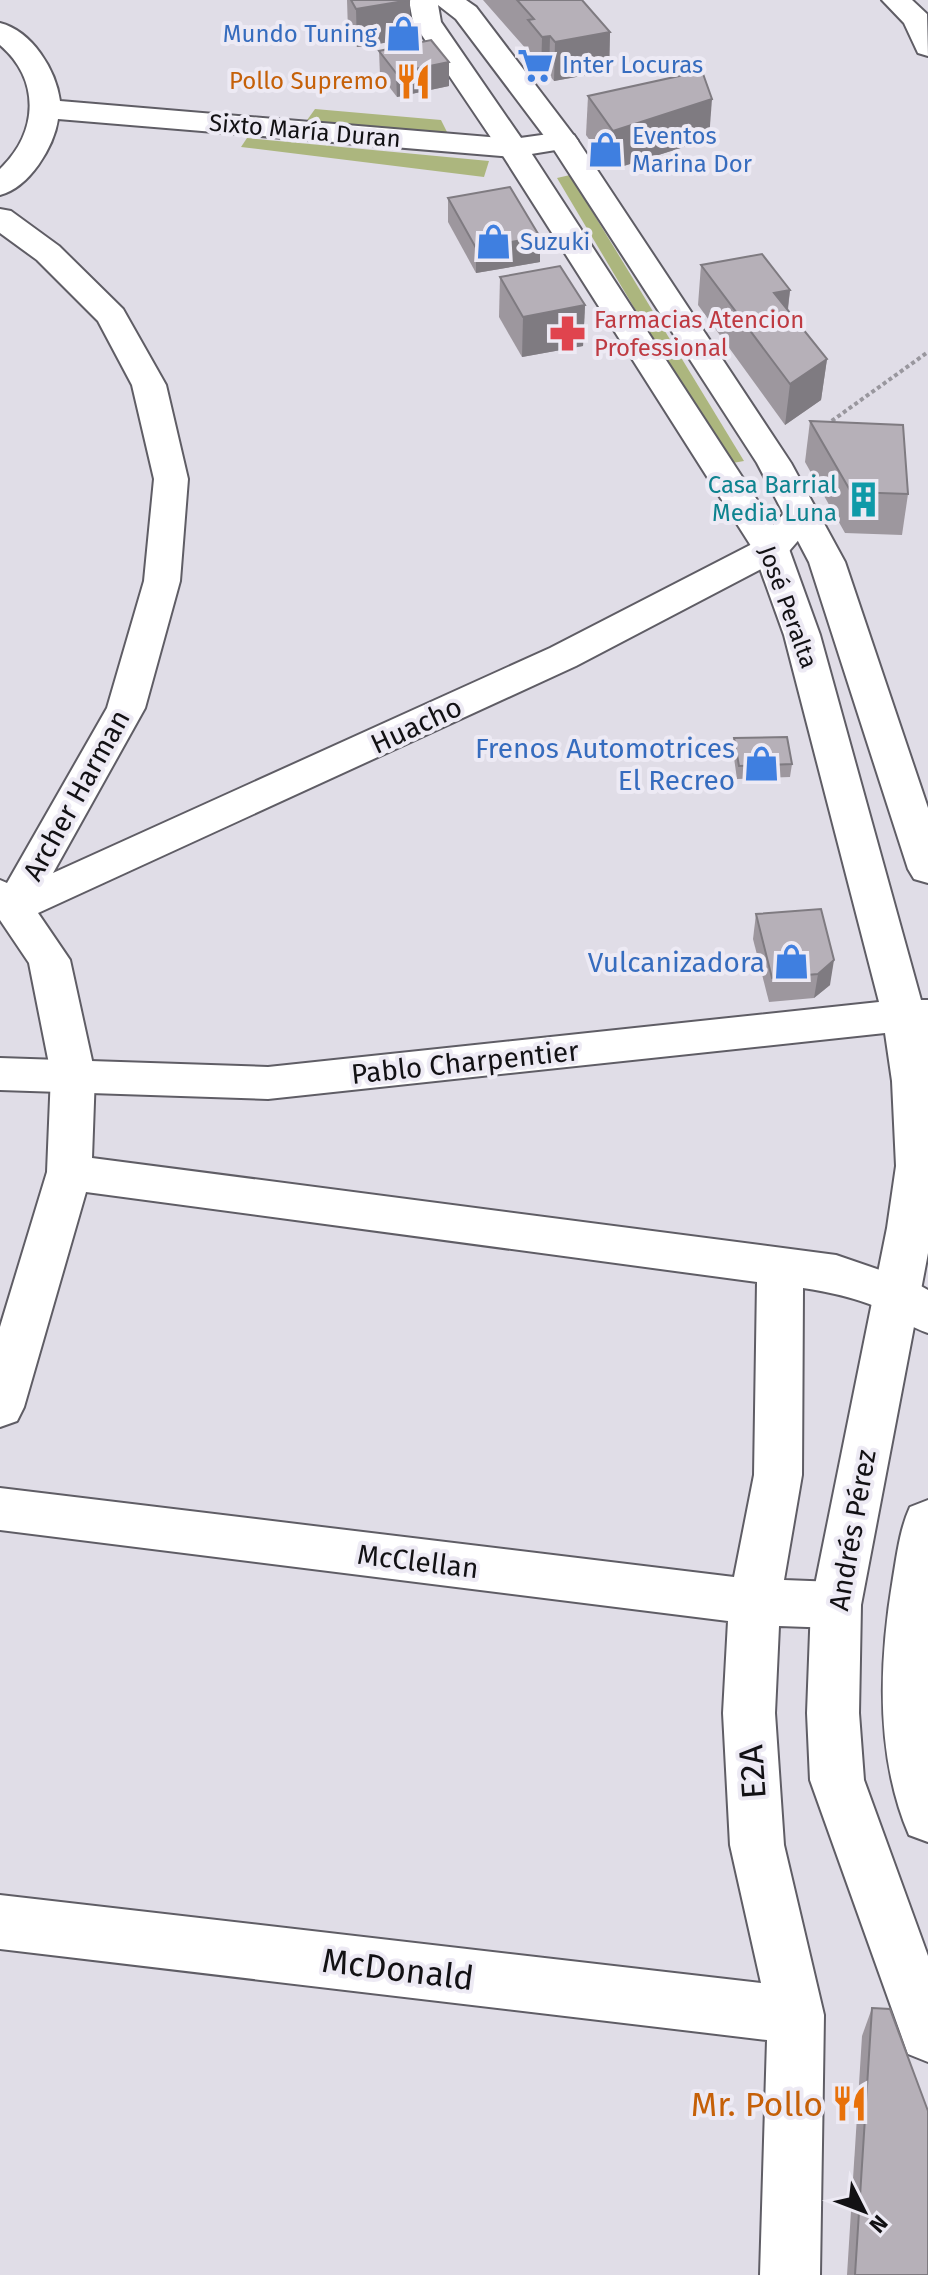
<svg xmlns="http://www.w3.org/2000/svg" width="928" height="2275" viewBox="0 0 928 2275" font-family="'Fira Sans',sans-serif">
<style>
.green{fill:#acb67e}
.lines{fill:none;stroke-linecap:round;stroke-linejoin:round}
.street-casing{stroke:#5f5d65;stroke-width:4}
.secondary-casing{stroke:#5f5d65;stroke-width:4}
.path{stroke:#99979e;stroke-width:4;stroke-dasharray:4 3;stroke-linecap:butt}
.street{fill:#fff;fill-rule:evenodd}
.secondary{fill:#fff;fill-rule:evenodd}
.wall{fill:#9d979e}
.shaded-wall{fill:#7f7b81}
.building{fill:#b6b0b8;stroke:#7f7b81;stroke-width:2}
.labels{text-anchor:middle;stroke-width:8;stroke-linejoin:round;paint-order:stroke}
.far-shop-label{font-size:24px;fill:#366cbe;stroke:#edeaf4;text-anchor:start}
.far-food-label{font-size:24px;fill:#c56008;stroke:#edeaf4;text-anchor:end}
.far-street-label{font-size:24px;fill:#121114;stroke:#edeaf4}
.far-health-label{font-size:24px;fill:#be3a42;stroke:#edeaf4;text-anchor:start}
.far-culture-label{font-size:24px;fill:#0d838f;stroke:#edeaf4;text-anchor:end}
.street-label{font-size:28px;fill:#121114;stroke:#edeaf4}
.shop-label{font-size:28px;fill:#366cbe;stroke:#edeaf4;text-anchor:end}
.near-street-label{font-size:34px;fill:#121114;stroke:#edeaf4}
.near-food-label{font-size:34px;fill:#c56008;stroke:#edeaf4;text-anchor:end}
</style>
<rect width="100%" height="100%" fill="#e0dde7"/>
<g class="green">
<polygon points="315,109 441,120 448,134 305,123"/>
<polygon points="247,138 489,161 484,177 241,147"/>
<polygon points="570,175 744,461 727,464 557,178"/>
</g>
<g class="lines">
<defs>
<g id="street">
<polygon points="882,0 912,0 927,14 928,56 918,53 904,23"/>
<path d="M0,23C32,31 56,70 60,101L513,139L563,132L574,135L578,141L574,147L513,157L58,119C54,147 29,188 0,195V169C38,133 41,80 0,45Z"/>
<path d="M0,209L11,211L59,246L123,309L166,385L188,479L180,581L145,708L53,873L550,648L758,541L790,507L802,504L814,507L820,515L784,557L576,666L38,913L70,960L95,1074L92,1158L836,1255L912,1281L928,1290V1333C909,1327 895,1314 877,1307C853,1297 829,1292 803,1288L802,1475L784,1580L836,1582L854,1589L861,1605L854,1621L836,1628L779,1626L775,1713L784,1845L824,2015L820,2275H760L767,2040L0,1949V1895L761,1983L730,1845L723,1713L728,1621L0,1530V1488L734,1577L754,1475L757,1282L86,1192L24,1407L17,1421L0,1427V1327L47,1172L51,1074L29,963L0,920V880L7,883L107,708L144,581L154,479L132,385L98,321L37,260L0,233Z"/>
</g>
<g id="secondary">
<polygon points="409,0 466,0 476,7 578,141 791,463 845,562 928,808 928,883 914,879 908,869 809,562 757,463 551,145 456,19 438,5 441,22 528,148 789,549 820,635 921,1000 928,1000 928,1253 861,1605 859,1713 864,1780 928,1956 928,2062 908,2054 810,1780 807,1713 811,1605 887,1228 896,1166 892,1081 885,1033 268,1099 0,1090 0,1058 268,1067 879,1002 784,635 753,549 498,148 413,22"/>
<path d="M928,1500V1842L909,1835C875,1756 879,1662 893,1578C897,1554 900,1529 910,1507Z"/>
</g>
</defs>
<use href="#street" class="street-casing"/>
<use href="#secondary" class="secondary-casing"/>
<polyline class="path" points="826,425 928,352"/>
<use href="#street" class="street"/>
<use href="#secondary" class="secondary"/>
</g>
<g class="wall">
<polygon points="347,0 409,0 410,39 357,47 348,32"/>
<polygon points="483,0 582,0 610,32 609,71 554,81 549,75 541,76 527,59 527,50"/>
<polygon points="379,51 449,62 449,86 397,97 380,75"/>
<polygon points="588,96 709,139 611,170 586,135"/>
<polygon points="448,198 540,237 540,262 476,273 448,222"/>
<polygon points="701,265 790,290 788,310 827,359 821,400 785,425 698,305"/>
<polygon points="500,277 585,305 583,346 522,357 499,317"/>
<polygon points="810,421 908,494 902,535 845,533 805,462"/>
<polygon points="734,738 792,764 790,777 737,779 733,751"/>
<polygon points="756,914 830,985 814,998 769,1002 753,939"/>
<polygon points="872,2008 928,2275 847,2275 862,2036"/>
</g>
<g class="shaded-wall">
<polygon points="410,0 410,39 357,47 356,9"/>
<polygon points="610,32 609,71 554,81 555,42"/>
<polygon points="550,36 549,75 541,76 542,37"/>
<polygon points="449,62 449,86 397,97 396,73"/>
<polygon points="712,99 709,139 611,170 613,131"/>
<polygon points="540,237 540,262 476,273 476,248"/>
<polygon points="790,290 785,330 774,293"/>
<polygon points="585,305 583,346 522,357 523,317"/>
<polygon points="827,359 821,400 785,425 790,384"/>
<polygon points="834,960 830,985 814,998 818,974"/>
</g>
<g class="building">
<polygon points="351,0 410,0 356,9"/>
<polygon points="517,0 582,0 610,32 555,42 550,36 542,37 528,20 534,19"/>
<polygon points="431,40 449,62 396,73 379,51"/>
<polygon points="702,71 712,99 613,131 588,96"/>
<polygon points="510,187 540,237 476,248 448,198"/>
<polygon points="762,254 790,290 774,293 827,359 790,384 701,265"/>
<polygon points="560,266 585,305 523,317 500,277"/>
<polygon points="810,421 903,425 908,494 851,492"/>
<polygon points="787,737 792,764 739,766 734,738"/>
<polygon points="821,909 834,960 818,974 772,978 756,914"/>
<polygon points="872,2008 890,2009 928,2111 928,2275 855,2275"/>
</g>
<defs>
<symbol id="shop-bare" viewBox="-9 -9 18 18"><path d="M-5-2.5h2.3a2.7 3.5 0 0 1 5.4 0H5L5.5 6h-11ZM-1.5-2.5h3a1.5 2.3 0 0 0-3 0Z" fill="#3f7fe0" stroke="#edeaf4" stroke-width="2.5" paint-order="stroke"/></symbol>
<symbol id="supermarket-bare" viewBox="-9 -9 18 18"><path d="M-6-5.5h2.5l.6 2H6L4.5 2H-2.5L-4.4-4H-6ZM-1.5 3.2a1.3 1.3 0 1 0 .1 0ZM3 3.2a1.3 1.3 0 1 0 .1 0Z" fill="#3f7fe0" stroke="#edeaf4" stroke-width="2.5" paint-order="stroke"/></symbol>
<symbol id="restaurant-bare" viewBox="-9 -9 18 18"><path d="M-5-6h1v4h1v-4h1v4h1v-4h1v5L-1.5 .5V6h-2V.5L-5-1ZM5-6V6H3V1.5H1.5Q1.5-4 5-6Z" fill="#e8710a" stroke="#edeaf4" stroke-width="2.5" paint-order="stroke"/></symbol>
<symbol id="pharmacy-bare" viewBox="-9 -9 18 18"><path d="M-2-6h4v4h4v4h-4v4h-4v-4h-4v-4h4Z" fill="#e0444e" stroke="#edeaf4" stroke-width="2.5" paint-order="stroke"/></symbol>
<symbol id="building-bare" viewBox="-9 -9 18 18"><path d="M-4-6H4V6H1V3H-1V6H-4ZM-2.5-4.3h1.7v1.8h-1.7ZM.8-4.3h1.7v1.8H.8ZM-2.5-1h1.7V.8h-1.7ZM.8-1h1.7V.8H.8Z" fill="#0f9aa8" stroke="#edeaf4" stroke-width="2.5" paint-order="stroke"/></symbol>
</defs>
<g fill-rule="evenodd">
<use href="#shop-bare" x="378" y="8" width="51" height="51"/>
<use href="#supermarket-bare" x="510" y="40" width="51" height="51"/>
<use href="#restaurant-bare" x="388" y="56" width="51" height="51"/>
<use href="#shop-bare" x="580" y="124" width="51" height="51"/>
<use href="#shop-bare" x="468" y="216" width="51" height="51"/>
<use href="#pharmacy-bare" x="542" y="308" width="51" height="51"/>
<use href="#building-bare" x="838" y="474" width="51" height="51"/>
<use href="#shop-bare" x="736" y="738" width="51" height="51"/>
<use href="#shop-bare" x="766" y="936" width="51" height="51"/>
<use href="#restaurant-bare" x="824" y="2078" width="51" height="51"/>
</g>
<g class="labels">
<g class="far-shop-label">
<text x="377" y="42" text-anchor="end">Mundo Tuning</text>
<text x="562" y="73">Inter Locuras</text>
<text x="632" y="144">Eventos<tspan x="632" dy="28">Marina Dor</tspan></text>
<text x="520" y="250">Suzuki</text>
</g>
<g class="far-food-label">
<text x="388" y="89">Pollo Supremo</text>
</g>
<g class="far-street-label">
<text transform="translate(305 131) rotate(5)" y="8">Sixto María Duran</text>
<text transform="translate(788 607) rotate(70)" y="8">José Peralta</text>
</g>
<g class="far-health-label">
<text x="594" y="328">Farmacias Atencion<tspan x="594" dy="28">Professional</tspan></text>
</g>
<g class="far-culture-label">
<text x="837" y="493">Casa Barrial<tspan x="837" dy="28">Media Luna</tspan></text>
</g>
<g class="street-label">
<text transform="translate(416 725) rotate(-25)" y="10">Huacho</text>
<text transform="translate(76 795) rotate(-61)" y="10">Archer Harman</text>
<text transform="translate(465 1062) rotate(-6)" y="10">Pablo Charpentier</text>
<text transform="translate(852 1530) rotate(-80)" y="10">Andrés Pérez</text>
<text transform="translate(418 1561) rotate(7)" y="10">McClellan</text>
</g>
<g class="shop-label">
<text x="735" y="758">Frenos Automotrices<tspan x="735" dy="32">El Recreo</tspan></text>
<text x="765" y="972">Vulcanizadora</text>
</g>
<g class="near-street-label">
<text transform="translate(752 1772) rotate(-94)" y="12">E2A</text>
<text transform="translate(398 1969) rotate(7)" y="12">McDonald</text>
</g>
<g class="near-food-label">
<text x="823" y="2116">Mr. Pollo</text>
</g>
</g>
<g transform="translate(864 2211) rotate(132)" stroke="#edeaf4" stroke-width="6" paint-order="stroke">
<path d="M0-6L14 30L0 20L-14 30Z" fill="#121114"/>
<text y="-12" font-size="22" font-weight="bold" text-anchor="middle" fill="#121114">N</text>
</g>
</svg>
